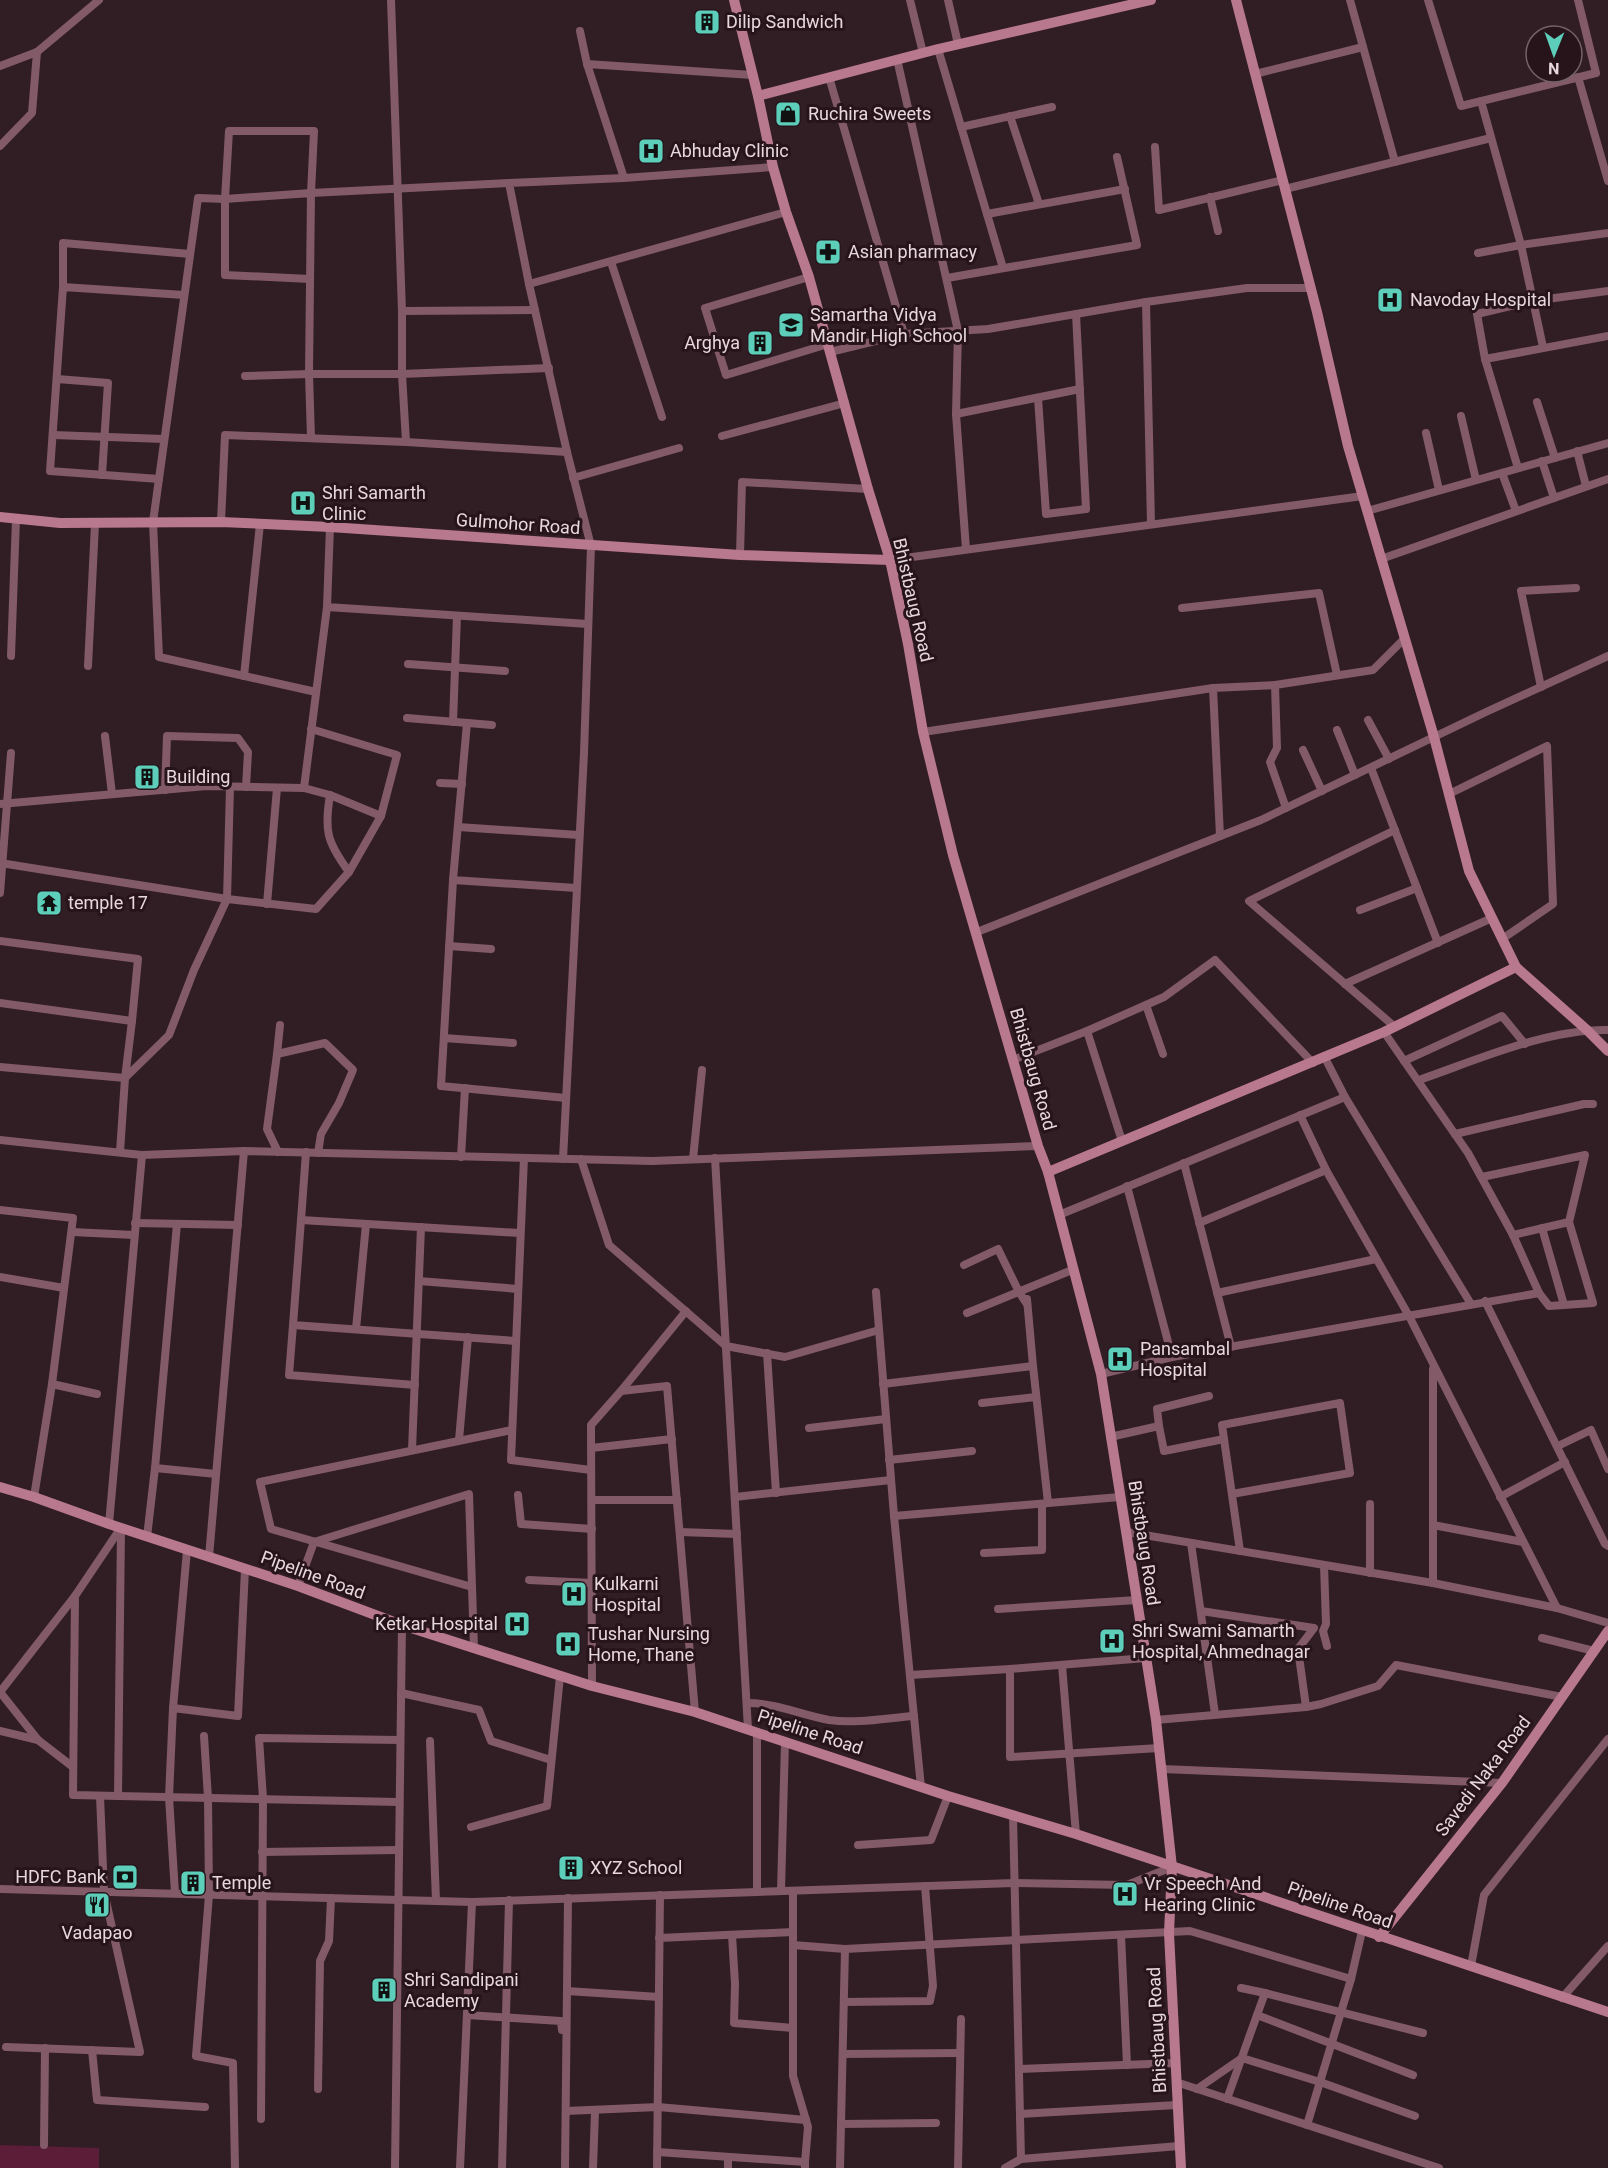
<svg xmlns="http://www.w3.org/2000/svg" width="1608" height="2168" viewBox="0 0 1608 2168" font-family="Roboto,sans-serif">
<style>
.green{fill:#5c1d38}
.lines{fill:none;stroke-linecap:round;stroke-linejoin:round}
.street{stroke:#825a68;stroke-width:8}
.secondary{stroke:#b8788e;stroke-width:10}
.labels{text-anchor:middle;stroke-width:6;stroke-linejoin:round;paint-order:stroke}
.poi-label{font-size:18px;fill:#e6d8dc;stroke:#27141b;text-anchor:start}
.street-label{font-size:18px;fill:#e6d8dc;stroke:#27141b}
</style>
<rect width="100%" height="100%" fill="#311d24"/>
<polygon class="green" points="0,2145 99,2148 99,2168 0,2168"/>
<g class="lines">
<g class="street">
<polyline points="391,0 402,311 402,374 406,442"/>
<polyline points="910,0 923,53"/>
<polyline points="948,0 958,44"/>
<polyline points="1350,0 1395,162"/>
<polyline points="1428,0 1461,106 1596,73 1578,0"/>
<polyline points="580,31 587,64"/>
<polyline points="938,49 1003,268"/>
<polyline points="897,59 958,331 956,414 966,549"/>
<polyline points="0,66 37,52 99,0"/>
<polyline points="1255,74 1363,47"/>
<polyline points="829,77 904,334 830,352"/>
<polyline points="1578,77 1608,181"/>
<polyline points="1481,101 1521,245 1543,347"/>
<polyline points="1010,116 1039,204"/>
<polyline points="961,127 1052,107"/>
<polyline points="0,146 32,113 37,52"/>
<polyline points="1155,147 1159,210 1283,180"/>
<polyline points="624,178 587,64 752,75"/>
<polyline points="1285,189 1491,138"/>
<polyline points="1210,197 1218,231"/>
<polyline points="987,214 1125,189"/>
<polyline points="1478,253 1521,245 1608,233"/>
<polyline points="611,262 662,417"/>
<polyline points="809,277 705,308 726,375 828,344"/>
<polyline points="947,278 1137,245 1117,157"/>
<polyline points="310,279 225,275 225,199 229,131 314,131 311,193 509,183"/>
<polyline points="529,284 786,212"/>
<polyline points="63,287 63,243 190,254"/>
<polyline points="1146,302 1151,524"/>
<polyline points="402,311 535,310"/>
<polyline points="904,334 988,329 1146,302 1247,288 1311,288"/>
<polyline points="1485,359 1477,314 1532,301 1608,291"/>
<polyline points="245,376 309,374 402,374 549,368"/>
<polyline points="57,379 108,383 102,475"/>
<polyline points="1038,398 1046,514 1086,509 1076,314"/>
<polyline points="1537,402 1555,458"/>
<polyline points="956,414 1080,389"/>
<polyline points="1461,416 1476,480"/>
<polyline points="1426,433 1439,490"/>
<polyline points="53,435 164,439"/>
<polyline points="722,436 845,403"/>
<polyline points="311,438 309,374 311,193 225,199 198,198 153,522 159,657 316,692"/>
<polyline points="1577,451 1586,486"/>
<polyline points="1542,461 1554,498"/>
<polyline points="1518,468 1485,359 1608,336"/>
<polyline points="1502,473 1516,511"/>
<polyline points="573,478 679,448"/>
<polyline points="159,479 50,471 63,287 184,295"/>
<polyline points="1367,511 1608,443"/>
<polyline points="221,522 225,435 406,442 567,452"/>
<polyline points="330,527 327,607 588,624"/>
<polyline points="740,555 742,482 868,489"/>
<polyline points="1381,559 1608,479"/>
<polyline points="890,560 1363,496"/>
<polyline points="1182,608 1319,593 1337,675"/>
<polyline points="11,656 16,519"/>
<polyline points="408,664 505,671"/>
<polyline points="88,666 95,524"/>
<polyline points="244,676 260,524"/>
<polyline points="1275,685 1277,748 1270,762 1286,808"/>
<polyline points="1541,687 1521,591 1576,588"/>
<polyline points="407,718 492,725"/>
<polyline points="1368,720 1389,759"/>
<polyline points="453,722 457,616"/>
<polyline points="467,723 453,880 576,888"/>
<polyline points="311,729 397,755 381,816 349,872"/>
<polyline points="1337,730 1355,775"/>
<polyline points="923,732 1213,688"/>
<polyline points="105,736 112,794"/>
<polyline points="1303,750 1322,791"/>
<polyline points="1371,768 1438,943"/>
<polyline points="440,783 462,784"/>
<polyline points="304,788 327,607"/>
<polyline points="165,790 167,736 238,738 248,752 246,787"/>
<polyline points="1449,794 1547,746 1553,904 1502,939"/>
<polyline points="0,804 207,786 304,788 330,795"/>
<polyline points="458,827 579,835"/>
<polyline points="1395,830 1249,901 1395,1027"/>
<polyline points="1220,836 1213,688 1275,685 1373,670 1405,638"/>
<path d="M0,863L227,899L316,909L349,872C327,842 324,831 330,795L381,816"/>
<polyline points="453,880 441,1086 566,1098"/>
<polyline points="0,893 11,753"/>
<polyline points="267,904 277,788"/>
<polyline points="1360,910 1417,888"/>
<polyline points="977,932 1261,820 1486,712 1608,656"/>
<polyline points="0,941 138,959 132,1021"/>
<polyline points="449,946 491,949"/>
<polyline points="1345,984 1492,918"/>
<polyline points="0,1003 132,1021 125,1078 169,1035 194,970 227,899 230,787"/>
<polyline points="1146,1005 1163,1054"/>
<polyline points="1087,1031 1122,1141"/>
<polyline points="444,1038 513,1043"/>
<polyline points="277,1054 280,1025"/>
<polyline points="1324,1056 1345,1097 1471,1304"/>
<polyline points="1013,1060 1087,1031 1164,997 1215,960 1313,1063"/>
<polyline points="1404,1061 1502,1016 1525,1044"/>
<polyline points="0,1067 125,1078 120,1152"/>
<path d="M1419,1080C1477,1060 1546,1029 1608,1030"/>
<polyline points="1300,1115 1326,1170 1409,1316 1557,1608"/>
<polyline points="1455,1134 1584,1104 1593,1104"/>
<polyline points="0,1140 142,1155 244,1151 652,1161 1038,1146"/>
<polyline points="278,1152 267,1129 277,1054 325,1043 353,1070 339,1103 321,1134 318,1153"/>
<polyline points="306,1152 301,1220 520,1233"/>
<polyline points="461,1157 465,1088"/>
<polyline points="524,1158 511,1460 591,1470"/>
<polyline points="715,1158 748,1729"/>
<polyline points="563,1159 584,753 591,546 567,452 529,284 509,183 624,178 773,167"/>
<polyline points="581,1159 609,1245 726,1346 785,1357 879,1330"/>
<polyline points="693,1159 702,1070"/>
<polyline points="1184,1163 1231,1347"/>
<polyline points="1482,1177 1585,1155 1569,1222 1593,1303 1549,1306 1539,1293"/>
<polyline points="1127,1186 1172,1357"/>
<polyline points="0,1210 73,1218 52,1384 34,1497"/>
<polyline points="1059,1215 1345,1097"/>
<polyline points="301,1220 293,1325 516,1341"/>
<polyline points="135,1223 238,1225"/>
<polyline points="1199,1223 1326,1170"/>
<polyline points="1542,1228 1564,1305"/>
<polyline points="72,1232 134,1235"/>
<polyline points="1513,1235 1569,1222"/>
<polyline points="964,1265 998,1249 1019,1292 1027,1304"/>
<polyline points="0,1277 64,1288"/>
<polyline points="419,1281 518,1289"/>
<polyline points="876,1292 894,1516 921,1787"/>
<polyline points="1217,1293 1376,1259"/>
<polyline points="1027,1299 1033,1366"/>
<polyline points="1485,1301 1605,1544 1608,1546"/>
<polyline points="967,1313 1072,1270"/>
<polyline points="293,1325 289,1375 415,1385"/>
<polyline points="356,1329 366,1224"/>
<polyline points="767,1353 776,1493"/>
<polyline points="1101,1374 1172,1357 1539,1293 1513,1235 1468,1153 1384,1032"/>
<polyline points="52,1384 97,1394"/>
<polyline points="883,1384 1033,1366 1048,1503"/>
<polyline points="621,1391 686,1311"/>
<polyline points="982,1403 1036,1397"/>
<polyline points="1159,1426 1157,1409 1209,1396"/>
<polyline points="809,1428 886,1419"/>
<polyline points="1110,1437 1159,1426 1164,1451 1224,1439"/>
<polyline points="459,1440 468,1337"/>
<polyline points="1558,1446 1591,1430 1608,1469"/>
<polyline points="591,1448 672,1439"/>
<polyline points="412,1450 421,1227"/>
<polyline points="889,1460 972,1451"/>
<polyline points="155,1468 216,1474"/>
<polyline points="1232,1494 1350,1473 1340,1403 1222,1425 1240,1551"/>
<polyline points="518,1495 521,1524 592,1529"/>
<polyline points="735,1497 891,1480"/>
<polyline points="1500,1497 1565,1462"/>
<polyline points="592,1500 677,1500"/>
<polyline points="894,1516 1120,1497"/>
<polyline points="109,1524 142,1155"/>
<polyline points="1433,1525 1523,1542"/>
<polyline points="680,1532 737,1534"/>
<polyline points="1126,1532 1433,1583 1557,1608 1608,1623"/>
<polyline points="147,1537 155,1468 177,1224"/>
<polyline points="1191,1543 1215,1714"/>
<polyline points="984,1553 1042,1550 1042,1504"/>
<polyline points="209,1557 244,1151"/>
<polyline points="1324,1565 1326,1624 1323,1631 1327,1646"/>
<polyline points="1370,1573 1370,1504"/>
<polyline points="529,1580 592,1583"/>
<polyline points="1433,1583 1433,1369"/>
<polyline points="298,1586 314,1542 469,1494 474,1648"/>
<polyline points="472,1587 271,1529 260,1482 512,1430"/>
<polyline points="75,1596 73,1795 399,1802"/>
<polyline points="998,1609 1137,1600"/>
<polyline points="1201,1611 1314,1628 1298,1649 1306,1707 1321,1704 1378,1686 1396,1665 1562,1697"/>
<polyline points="1542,1638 1594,1651"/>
<polyline points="1146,1658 1010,1669 1010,1757 1159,1748"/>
<polyline points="1062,1665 1076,1834"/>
<polyline points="910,1675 1010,1669"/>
<polyline points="592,1686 591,1425 621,1391 667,1386 695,1712"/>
<polyline points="0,1692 75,1596 120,1529"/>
<polyline points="0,1692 38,1740"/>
<polyline points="401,1693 479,1710 491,1741 551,1760"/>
<path d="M747,1703C776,1703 801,1715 829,1720C856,1724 887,1718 914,1716"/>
<polyline points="173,1708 187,1550"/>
<polyline points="1156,1720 1306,1707"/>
<polyline points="0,1731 38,1740 73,1767"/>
<polyline points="757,1732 757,1892"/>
<polyline points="204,1736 208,1798 209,1895 196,2056 233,2063 235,2168"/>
<polyline points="430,1741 436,1901"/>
<polyline points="1162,1769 1502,1783"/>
<polyline points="118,1796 121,1528"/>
<polyline points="1013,1815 1021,2159"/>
<polyline points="471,1827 547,1806 560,1676"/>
<polyline points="858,1845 931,1840 948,1796"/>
<polyline points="262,1852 399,1850"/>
<polyline points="0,1889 472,1902 1014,1883 1127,1885 1172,1867"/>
<polyline points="781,1891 785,1742"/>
<polyline points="793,1891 793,2076 808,2127 805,2162"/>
<polyline points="175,1893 169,1797 173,1708 238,1716 245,1569"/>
<polyline points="732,1935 735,1984 734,2023 793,2028"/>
<polyline points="1121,1935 1127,2065"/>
<polyline points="659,1938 793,1932"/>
<polyline points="793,1945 845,1949 1190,1931 1351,1979"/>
<polyline points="1471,1966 1484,1895 1608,1739"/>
<polyline points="1241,1988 1265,1993"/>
<polyline points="567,1991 659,1997"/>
<polyline points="1562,1998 1608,1946"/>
<polyline points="844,2002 930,2001 933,1986 925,1886"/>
<polyline points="467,2015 561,2021 562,2030"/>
<polyline points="1257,2015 1265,1993 1423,2033"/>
<polyline points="6,2047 140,2052 104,1892 100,1796"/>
<polyline points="92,2050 97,2100 205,2107"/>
<polyline points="843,2054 960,2053"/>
<polyline points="1019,2069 1175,2063"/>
<polyline points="1176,2082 1439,2168"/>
<polyline points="318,2089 320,1961 329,1941 331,1898"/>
<polyline points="1197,2089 1242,2058 1320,2082 1415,2116"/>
<polyline points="1227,2099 1257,2015 1413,2075"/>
<polyline points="566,2111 658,2107 806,2120"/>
<polyline points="1020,2114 1177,2105"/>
<polyline points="261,2119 263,1799 259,1738 400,1740"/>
<polyline points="841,2124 936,2123"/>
<polyline points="1307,2125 1351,1979 1362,1931"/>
<polyline points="44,2145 45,2048"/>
<polyline points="657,2152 805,2162 805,2168"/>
<polyline points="395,2168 402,1625"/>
<polyline points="460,2168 472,1902"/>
<polyline points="502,2168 509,1900"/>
<polyline points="565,2168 568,1898"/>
<polyline points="593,2168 595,2111"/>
<polyline points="657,2168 660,1895"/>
<polyline points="728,2168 728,2157"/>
<polyline points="840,2168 845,1949"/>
<polyline points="958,2168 961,2019"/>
<polyline points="1005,2168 1021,2159 1179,2146"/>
</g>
<g class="secondary">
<polyline points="734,0 758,96 773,167 786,212 809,277 868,489 890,560 908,644 923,732 953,855 1038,1146 1048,1172 1101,1374 1156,1720 1172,1867 1169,1933 1181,2168"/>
<polyline points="1236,0 1317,312 1348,446 1434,737 1469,871 1516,967 1587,1030 1608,1051"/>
<polyline points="758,96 938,49 1151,0"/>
<polyline points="0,517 60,523 221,522 330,527 740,555 890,560"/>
<polyline points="1048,1172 1384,1032 1516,967"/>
<polyline points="0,1487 34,1497 109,1524 298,1586 402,1625 592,1686 695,1712 948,1796 1076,1834 1608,2012"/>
<polyline points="1379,1937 1502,1783 1608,1631"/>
</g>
</g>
<defs>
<symbol id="building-square" viewBox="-11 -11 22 22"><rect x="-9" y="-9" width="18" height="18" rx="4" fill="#5cceba" stroke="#27141b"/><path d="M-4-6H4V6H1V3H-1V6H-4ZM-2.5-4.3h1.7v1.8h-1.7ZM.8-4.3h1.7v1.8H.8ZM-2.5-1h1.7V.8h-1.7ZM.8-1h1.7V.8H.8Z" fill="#111"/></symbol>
<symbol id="shop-square" viewBox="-11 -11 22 22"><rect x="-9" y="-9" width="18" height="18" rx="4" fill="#5cceba" stroke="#27141b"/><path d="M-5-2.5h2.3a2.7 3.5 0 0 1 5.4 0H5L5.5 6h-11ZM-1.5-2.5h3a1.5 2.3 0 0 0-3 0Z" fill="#111"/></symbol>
<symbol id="hospital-square" viewBox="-11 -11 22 22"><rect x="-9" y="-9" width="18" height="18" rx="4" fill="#5cceba" stroke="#27141b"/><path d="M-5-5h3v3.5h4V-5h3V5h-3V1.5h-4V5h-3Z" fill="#111"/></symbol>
<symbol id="pharmacy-square" viewBox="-11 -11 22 22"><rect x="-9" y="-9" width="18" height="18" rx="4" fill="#5cceba" stroke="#27141b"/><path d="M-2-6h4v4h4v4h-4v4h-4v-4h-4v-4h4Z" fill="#111"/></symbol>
<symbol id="school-square" viewBox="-11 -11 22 22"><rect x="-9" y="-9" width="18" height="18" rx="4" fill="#5cceba" stroke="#27141b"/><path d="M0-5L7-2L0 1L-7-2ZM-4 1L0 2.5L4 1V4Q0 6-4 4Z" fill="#111"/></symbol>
<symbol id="temple-square" viewBox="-11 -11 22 22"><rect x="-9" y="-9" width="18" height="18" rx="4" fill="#5cceba" stroke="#27141b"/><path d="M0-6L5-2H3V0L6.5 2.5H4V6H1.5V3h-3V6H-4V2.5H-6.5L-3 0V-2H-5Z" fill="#111"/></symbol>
<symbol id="bank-square" viewBox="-11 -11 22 22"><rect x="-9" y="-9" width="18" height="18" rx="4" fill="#5cceba" stroke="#27141b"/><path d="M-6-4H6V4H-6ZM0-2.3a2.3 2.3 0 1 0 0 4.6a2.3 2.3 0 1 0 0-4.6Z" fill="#111"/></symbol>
<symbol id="restaurant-square" viewBox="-11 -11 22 22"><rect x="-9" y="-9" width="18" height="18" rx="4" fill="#5cceba" stroke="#27141b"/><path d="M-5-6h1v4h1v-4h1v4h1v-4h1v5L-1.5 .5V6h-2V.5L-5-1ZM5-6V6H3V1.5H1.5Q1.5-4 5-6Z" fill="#111"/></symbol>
</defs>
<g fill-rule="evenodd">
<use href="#building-square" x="692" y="7" width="30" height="30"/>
<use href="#shop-square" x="773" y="99" width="30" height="30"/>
<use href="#hospital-square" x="636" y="136" width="30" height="30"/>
<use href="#pharmacy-square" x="813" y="237" width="30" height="30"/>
<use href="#hospital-square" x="1375" y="285" width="30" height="30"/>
<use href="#school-square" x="776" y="310" width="30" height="30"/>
<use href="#building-square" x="745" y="328" width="30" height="30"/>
<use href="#hospital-square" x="288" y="488" width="30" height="30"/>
<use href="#building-square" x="132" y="762" width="30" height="30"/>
<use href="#temple-square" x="34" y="888" width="30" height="30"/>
<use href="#hospital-square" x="1105" y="1344" width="30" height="30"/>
<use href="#hospital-square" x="559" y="1579" width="30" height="30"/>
<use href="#hospital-square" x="502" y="1609" width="30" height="30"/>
<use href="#hospital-square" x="1097" y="1626" width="30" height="30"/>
<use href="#hospital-square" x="553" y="1629" width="30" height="30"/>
<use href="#building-square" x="556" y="1853" width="30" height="30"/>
<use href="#bank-square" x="110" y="1862" width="30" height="30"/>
<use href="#building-square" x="178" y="1868" width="30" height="30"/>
<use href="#hospital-square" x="1110" y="1879" width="30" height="30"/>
<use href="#restaurant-square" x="82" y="1890" width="30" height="30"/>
<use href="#building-square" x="369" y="1975" width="30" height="30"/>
</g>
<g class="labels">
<g class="poi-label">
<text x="726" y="28">Dilip Sandwich</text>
<text x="808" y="120">Ruchira Sweets</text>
<text x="670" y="157">Abhuday Clinic</text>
<text x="848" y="258">Asian pharmacy</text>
<text x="1410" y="306">Navoday Hospital</text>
<text x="810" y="321">Samartha Vidya<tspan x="810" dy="21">Mandir High School</tspan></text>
<text x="740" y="349" text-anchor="end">Arghya</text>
<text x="322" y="499">Shri Samarth<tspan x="322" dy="21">Clinic</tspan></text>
<text x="166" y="783">Building</text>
<text x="68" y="909">temple 17</text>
<text x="1140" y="1355">Pansambal<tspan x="1140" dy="21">Hospital</tspan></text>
<text x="594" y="1590">Kulkarni<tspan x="594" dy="21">Hospital</tspan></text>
<text x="498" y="1630" text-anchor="end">Ketkar Hospital</text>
<text x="1132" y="1637">Shri Swami Samarth<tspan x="1132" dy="21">Hospital, Ahmednagar</tspan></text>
<text x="588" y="1640">Tushar Nursing<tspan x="588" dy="21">Home, Thane</tspan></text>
<text x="590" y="1874">XYZ School</text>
<text x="106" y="1883" text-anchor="end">HDFC Bank</text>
<text x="212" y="1889">Temple</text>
<text x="1144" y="1890">Vr Speech And<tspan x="1144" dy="21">Hearing Clinic</tspan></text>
<text x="97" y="1939" text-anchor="middle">Vadapao</text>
<text x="404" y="1986">Shri Sandipani<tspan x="404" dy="21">Academy</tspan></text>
</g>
<g class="street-label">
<text transform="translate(518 524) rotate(4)" y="6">Gulmohor Road</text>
<text transform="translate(913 600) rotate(77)" y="6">Bhistbaug Road</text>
<text transform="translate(1033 1069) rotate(74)" y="6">Bhistbaug Road</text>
<text transform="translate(1144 1543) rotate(81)" y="6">Bhistbaug Road</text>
<text transform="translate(313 1575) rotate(20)" y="6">Pipeline Road</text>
<text transform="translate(810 1732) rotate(18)" y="6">Pipeline Road</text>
<text transform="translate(1483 1776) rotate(-53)" y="6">Savedi Naka Road</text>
<text transform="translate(1340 1905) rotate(19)" y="6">Pipeline Road</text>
<text transform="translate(1157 2030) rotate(-93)" y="6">Bhistbaug Road</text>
</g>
</g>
<g transform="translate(1554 54) rotate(181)"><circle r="28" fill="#27141b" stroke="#736268" stroke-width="1.5"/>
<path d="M0-4.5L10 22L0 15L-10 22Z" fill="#5cceba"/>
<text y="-9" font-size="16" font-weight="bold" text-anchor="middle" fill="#e6d8dc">N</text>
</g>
</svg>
